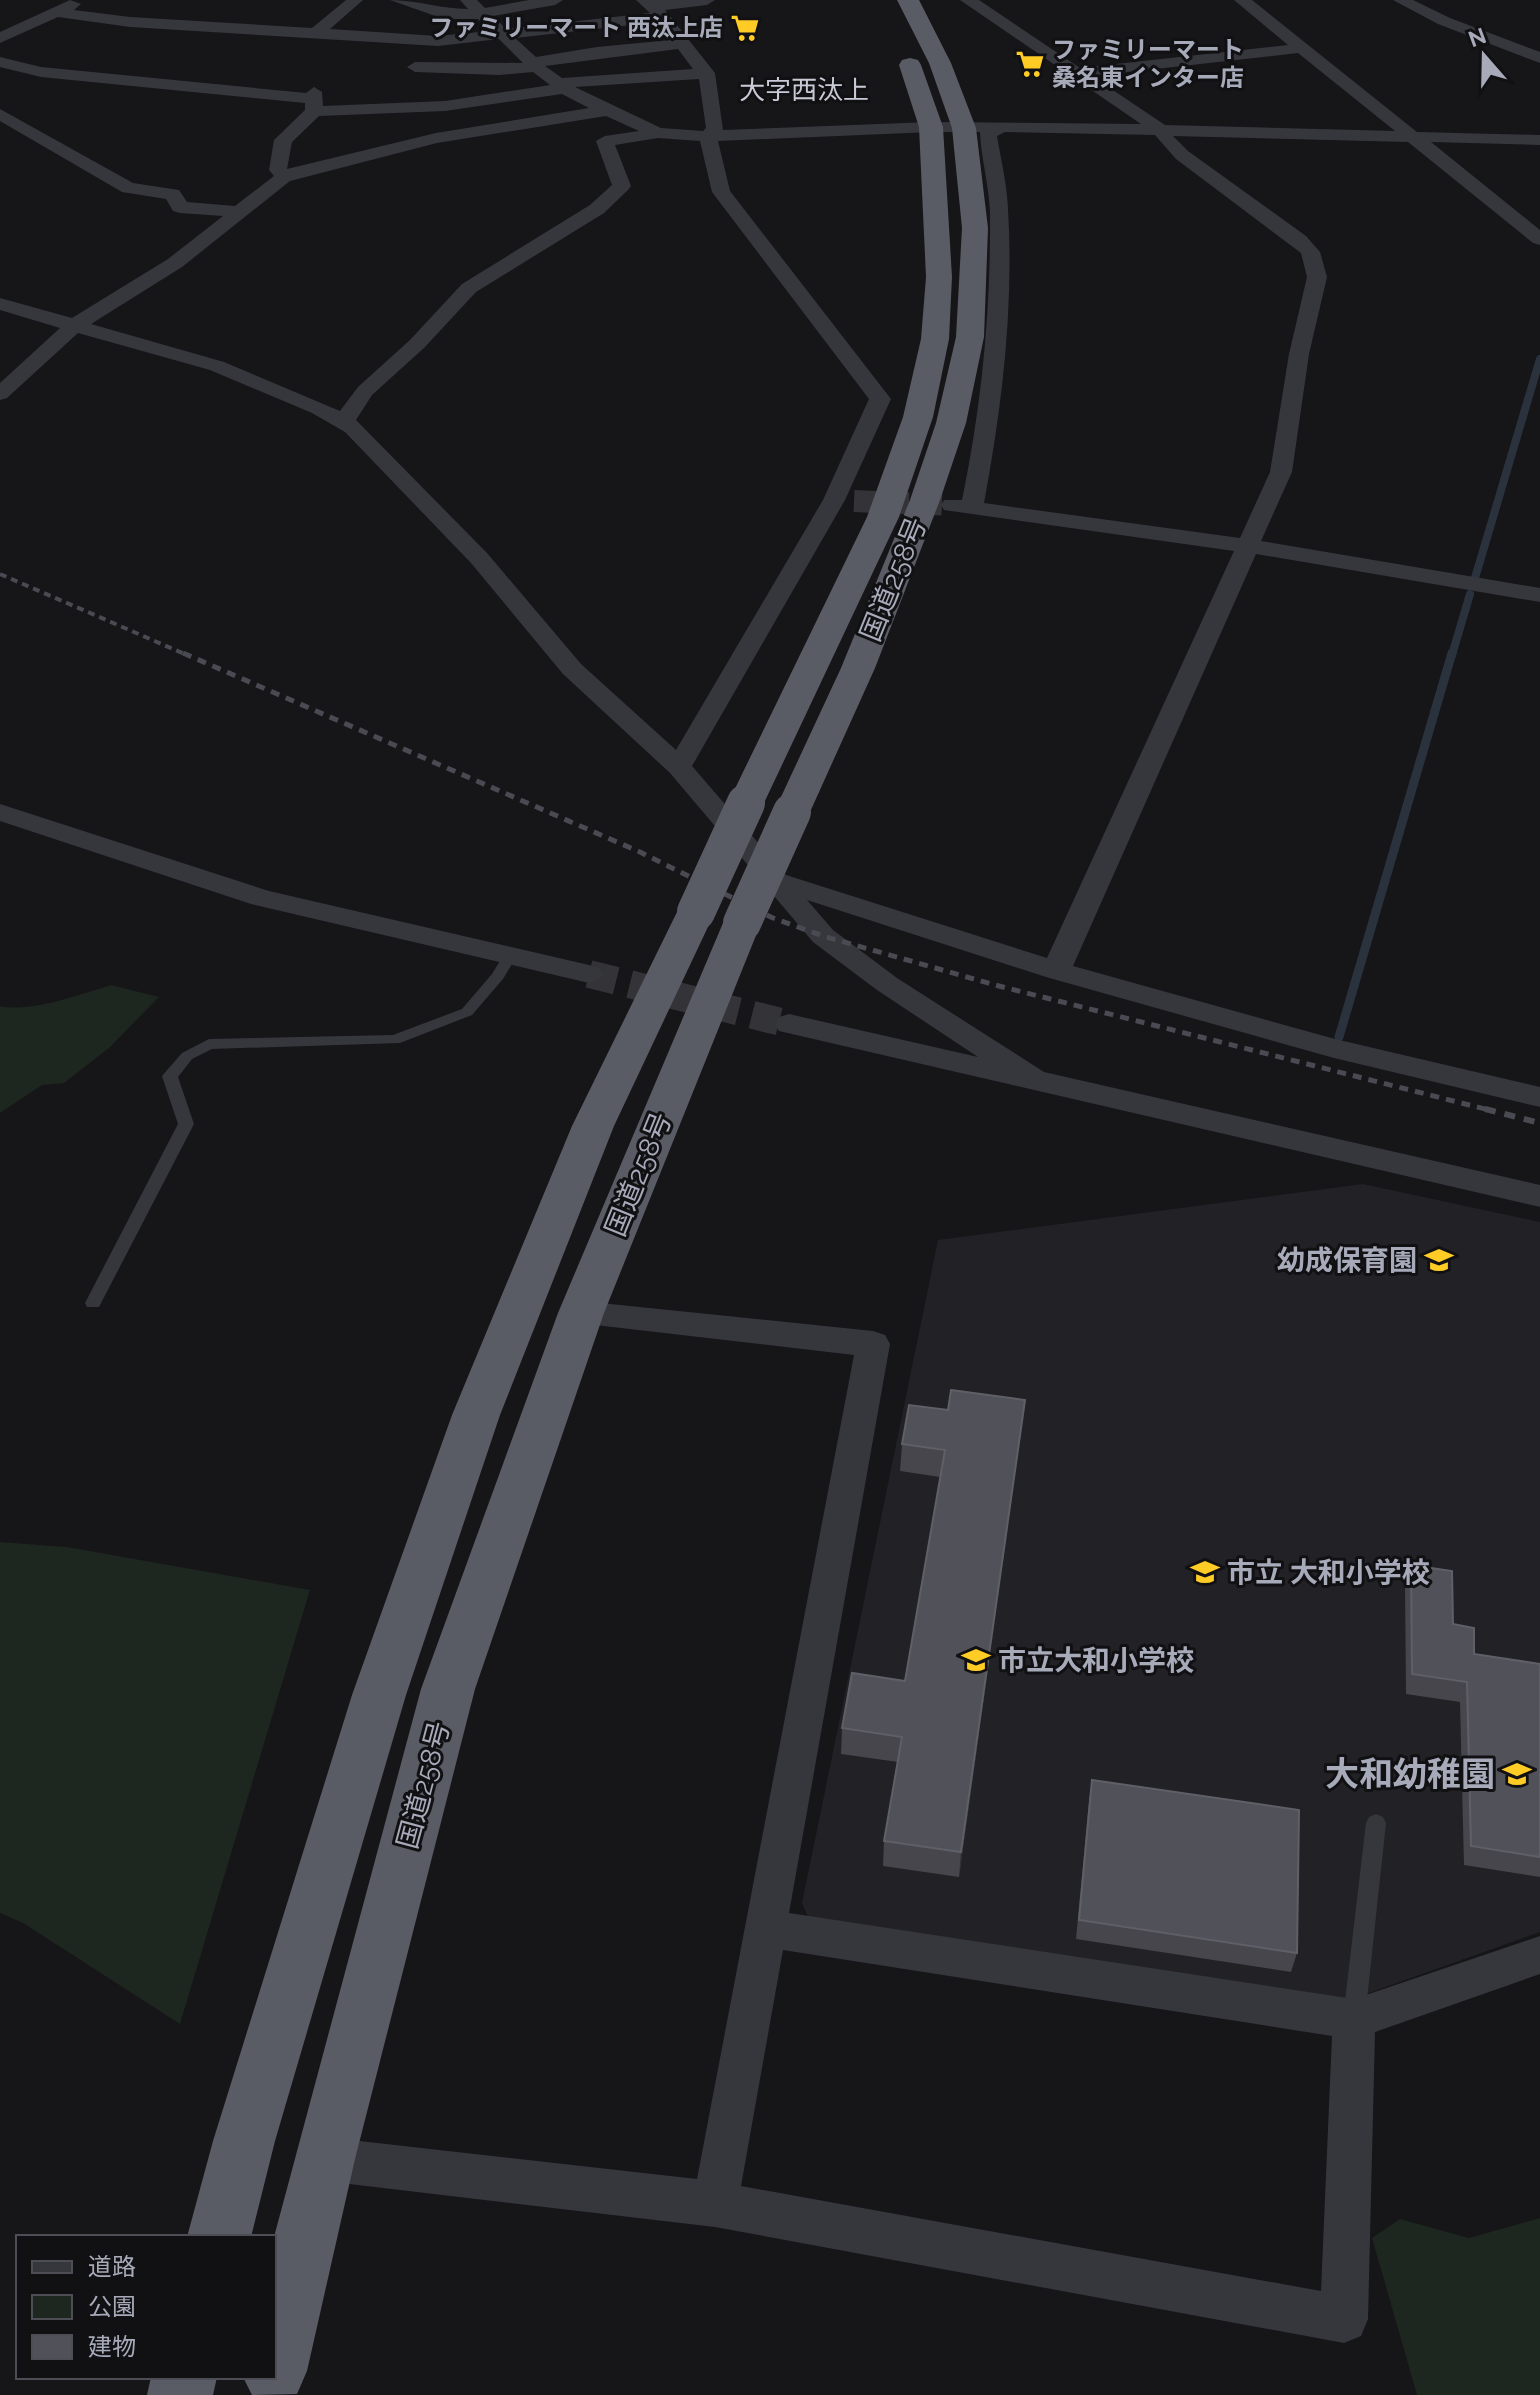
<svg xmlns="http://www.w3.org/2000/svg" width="1540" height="2395" viewBox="0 0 1540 2395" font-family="Raleway,'Noto Sans JP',sans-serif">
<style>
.built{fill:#222125}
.green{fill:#1d261f}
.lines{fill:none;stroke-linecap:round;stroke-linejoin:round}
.stream-far1{stroke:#2a333d;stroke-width:8}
.stream{stroke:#2a333d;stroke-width:9}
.minor-tunnel-far1{stroke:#333338;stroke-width:22;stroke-dasharray:22 11;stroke-linecap:butt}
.minor-tunnel{stroke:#333338;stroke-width:28;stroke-dasharray:28 14;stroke-linecap:butt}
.service{fill:#36373d;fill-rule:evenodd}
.minor{fill:#36373d;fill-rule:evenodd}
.trunk{fill:#5a5c65;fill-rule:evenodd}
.rail-far2{stroke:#494a52;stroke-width:4;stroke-dasharray:7 5;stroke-linecap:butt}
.rail-far1{stroke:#494a52;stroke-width:5;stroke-dasharray:9 7;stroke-linecap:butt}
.rail{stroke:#494a52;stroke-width:6;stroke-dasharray:11 9;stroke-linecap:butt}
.trunk-bridge{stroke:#5a5c65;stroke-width:38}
.wall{fill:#47464d}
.shaded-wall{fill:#2f2e33}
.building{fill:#515159;stroke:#5f5f68;stroke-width:2}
.labels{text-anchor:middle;stroke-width:6;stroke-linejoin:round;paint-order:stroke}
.far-poi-label{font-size:24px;font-weight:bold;fill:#a6aab9;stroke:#111013;text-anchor:end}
.far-quarter-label{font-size:26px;fill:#c8cad5;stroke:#111013}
.street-label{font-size:28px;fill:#a6aab9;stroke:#111013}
.poi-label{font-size:28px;font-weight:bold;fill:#a6aab9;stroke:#111013;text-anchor:start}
.near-poi-label{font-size:34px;font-weight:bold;fill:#a6aab9;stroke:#111013;text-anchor:end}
</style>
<rect width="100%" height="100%" fill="#161518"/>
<polygon class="built" points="1363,1184 1540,1222 1540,1932 1352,1999 809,1919 802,1903 938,1240"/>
<g class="green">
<path d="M111,985L159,997L109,1048L64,1083L42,1085L0,1113V1006C31,1013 81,994 111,985Z"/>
<polygon points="0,1542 67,1547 310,1590 180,2024 23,1923 0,1913"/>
<polygon points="1540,2218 1540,2395 1417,2395 1372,2238 1400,2219 1469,2238"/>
</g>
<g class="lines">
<g class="stream-far1">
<polyline points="1475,578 1540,359"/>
<polyline points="1452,655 1470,594"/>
</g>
<polyline class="stream" points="1339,1037 1452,653"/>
<polyline class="minor-tunnel-far1" points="854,501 952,505"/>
<polyline class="minor-tunnel" points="589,974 789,1024"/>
<g class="service">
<polygon points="511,950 518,954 503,979 472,1015 400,1043 212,1049 192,1059 178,1077 194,1124 99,1307 87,1307 85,1303 178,1124 162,1076 182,1053 209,1039 393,1035 462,1009 492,974 506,951"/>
<polygon points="1376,1814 1383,1817 1386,1823 1365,2018 1362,2025 1354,2028 1346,2025 1343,2018 1366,1823 1369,1817"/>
</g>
<g class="minor">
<path d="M70,0L81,4L74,10L130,17L312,28L346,0H363L330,29L438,36L490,31L478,19H444L390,0C417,0 441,9 468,9L460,0H477L485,8L529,0H563L555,5L493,16L506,29L650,13L636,0H715L707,5L665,10L715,73L723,130L931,122L1141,124L960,0H979L1080,68L1288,45L1234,0H1252L1417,132L1540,135V145L1431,142L1540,230V245L1533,243L1408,142L1173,136L1188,151L1306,236L1320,252L1327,277L1309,354L1292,472L1261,541L1540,588V602L1256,554L1073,966L1335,1039L1540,1087V1107L1334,1058L1046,977L807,900L833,930L897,978L1044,1072L1540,1185V1207L779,1031L774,1024L779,1017L789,1014L978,1057L877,990L813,942L670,773L563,674L471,563L345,432L312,413L210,370L78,333L7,398L0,400V383L60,328L0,310V298L72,318L168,259L223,216L180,213L173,211L166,199L122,192L0,121V109L133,183L179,190L187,202L235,206L274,176L269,170L274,140L305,110V103L41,77L0,67V57L41,67L306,93L314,87L322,92L323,106L445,101L550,85L533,72L499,75L415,72L407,67L415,62L523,63L499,39L438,46L130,27L58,17L0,43V32ZM658,22L671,40L597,47L536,57L515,38ZM678,49L693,69L562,78L545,66ZM1298,53L1395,131L1165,125L1092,76ZM699,79L706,128L703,131L661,128L575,87ZM562,94L589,108L436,133L287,169L292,142L319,116L445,111ZM606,116L639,131L605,136L596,141L612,185L590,205L462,284L410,340L358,387L340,411L224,362L91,324L182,267L290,181L437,143ZM931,132H980C981,158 989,185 990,212C991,309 982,404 962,500H944L941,505L944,510L1234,551L1047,958L786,875L692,766L845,500L891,399L730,191L718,141ZM1005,132L1155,135L1176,159L1301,253L1307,277L1289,354L1270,472L1240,538L984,503C1002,407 1014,307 1008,209C1007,184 1001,160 997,136ZM658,138L700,141L712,192L869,399L823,500L676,750L581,664L487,553L356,420L372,395L424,348L476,292L604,213L628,190L631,186L615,145Z"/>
<polygon points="1393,0 1413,0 1450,18 1540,52 1540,63 1438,24"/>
<polygon points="0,804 269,891 589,965 599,968 603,974 599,980 589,983 251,904 0,821"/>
<path d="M581,1301L873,1331L885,1335L890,1344L789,1913L1354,1999L1540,1936V1974L1375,2032L1368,2319L1361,2336L1344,2343L715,2227L324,2181L308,2175L301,2159L308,2143L324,2137L697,2179L854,1355L569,1322L564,1313L569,1304ZM783,1950L1332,2036L1321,2291L741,2186Z"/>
</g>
<g class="trunk">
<polygon points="897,0 919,0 951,63 976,128 988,228 984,337 966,423 940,500 875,668 810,812 805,820 792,823 779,820 774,812 841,668 910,500 936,423 956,337 962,228 952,128 929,63"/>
<polygon points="910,58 918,60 921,65 943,127 952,277 949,339 933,417 899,517 764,803 759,811 746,814 733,811 728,803 867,517 903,417 921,339 926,277 919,127 899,65 902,60"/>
<polygon points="696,900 710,904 715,912 614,1126 500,1415 406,1695 275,2141 251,2237 187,2237 213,2141 352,1695 452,1415 572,1126 677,912 682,904"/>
<polygon points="742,911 756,915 761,923 604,1313 475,1689 355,2159 307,2371 297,2394 252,2395 243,2377 274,2377 274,2237 421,1689 558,1313 723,923 728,915"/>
<polygon points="151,2377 217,2377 213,2395 147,2395"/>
</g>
<polyline class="rail-far2" points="0,574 187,655"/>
<polyline class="rail-far1" points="183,653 640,852 773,918 823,936 995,985 1493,1111"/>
<polyline class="rail" points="1485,1109 1540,1123"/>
<g class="trunk-bridge">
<polyline points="696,912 746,803"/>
<polyline points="742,923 792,812"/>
</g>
</g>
<g class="wall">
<polygon points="1025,1400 959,1877 883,1866 884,1841 898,1762 841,1754 842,1728 905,1681 940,1477 900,1471 902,1444 948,1410"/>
<polygon points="1411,1565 1474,1654 1540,1664 1540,1877 1464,1865 1460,1702 1406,1694 1405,1585"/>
<polygon points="1092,1780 1297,1953 1291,1972 1076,1939 1089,1800"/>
</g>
<polygon class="shaded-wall" points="1025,1400 1022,1427 959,1877 961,1852"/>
<g class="building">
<polygon points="951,1390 1025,1400 961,1852 884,1841 902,1737 842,1728 852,1673 905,1681 945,1450 902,1444 909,1405 948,1410"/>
<polygon points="1411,1565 1452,1571 1453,1624 1474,1628 1474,1654 1540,1664 1540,1857 1471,1846 1467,1682 1412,1674"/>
<polygon points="1092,1780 1299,1810 1297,1953 1079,1920"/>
</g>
<defs>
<symbol id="supermarket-bare" viewBox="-9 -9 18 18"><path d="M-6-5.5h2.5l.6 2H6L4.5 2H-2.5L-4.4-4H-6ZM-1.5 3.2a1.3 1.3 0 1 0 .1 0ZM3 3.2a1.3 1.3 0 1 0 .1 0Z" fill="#ffcc26" stroke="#111013" stroke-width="2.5" paint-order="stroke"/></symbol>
<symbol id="school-bare" viewBox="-9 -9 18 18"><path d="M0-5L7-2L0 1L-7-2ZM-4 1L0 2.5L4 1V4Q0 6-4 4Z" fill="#ffcc26" stroke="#111013" stroke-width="2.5" paint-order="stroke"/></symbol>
</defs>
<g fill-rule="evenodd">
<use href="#supermarket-bare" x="725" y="8" width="40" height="40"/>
<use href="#supermarket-bare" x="1010" y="44" width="40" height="40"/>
<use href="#school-bare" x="1419" y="1240" width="40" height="40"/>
<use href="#school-bare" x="1185" y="1552" width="40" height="40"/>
<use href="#school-bare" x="956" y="1640" width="40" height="40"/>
<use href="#school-bare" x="1497" y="1754" width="40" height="40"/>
</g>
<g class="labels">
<g class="far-poi-label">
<text x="723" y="36">ファミリーマート 西汰上店</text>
<text x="1052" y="58" text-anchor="start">ファミリーマート<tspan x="1052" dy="28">桑名東インター店</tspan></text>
</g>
<g class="far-quarter-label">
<text x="804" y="99">大字西汰上</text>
</g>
<g class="street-label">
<text transform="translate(893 579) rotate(-68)" y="10">国道258号</text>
<text transform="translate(638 1174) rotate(-68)" y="10">国道258号</text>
<text transform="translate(423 1785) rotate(-75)" y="10">国道258号</text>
</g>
<g class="poi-label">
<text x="1417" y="1270" text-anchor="end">幼成保育園</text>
<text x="1227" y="1582">市立 大和小学校</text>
<text x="998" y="1670">市立大和小学校</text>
</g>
<g class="near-poi-label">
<text x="1495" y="1786">大和幼稚園</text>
</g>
</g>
<rect x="16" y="2235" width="260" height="144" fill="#111013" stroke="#4d4e55" stroke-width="2"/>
<rect x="32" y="2261" width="40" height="12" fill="#36373d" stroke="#4d4e55" stroke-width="2"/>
<text x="88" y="2275" font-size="24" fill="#a6aab9">道路</text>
<rect x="32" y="2295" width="40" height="24" fill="#1d261f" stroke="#4d4e55" stroke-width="2"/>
<text x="88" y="2315" font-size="24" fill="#a6aab9">公園</text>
<rect x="32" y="2335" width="40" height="24" fill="#515159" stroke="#4d4e55" stroke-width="2"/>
<text x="88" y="2355" font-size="24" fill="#a6aab9">建物</text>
<g transform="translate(1484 56) rotate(340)" stroke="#111013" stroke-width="6" paint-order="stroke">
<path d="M0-6L14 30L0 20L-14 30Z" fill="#a6aab9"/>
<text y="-12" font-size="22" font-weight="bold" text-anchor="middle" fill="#a6aab9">N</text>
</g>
</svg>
